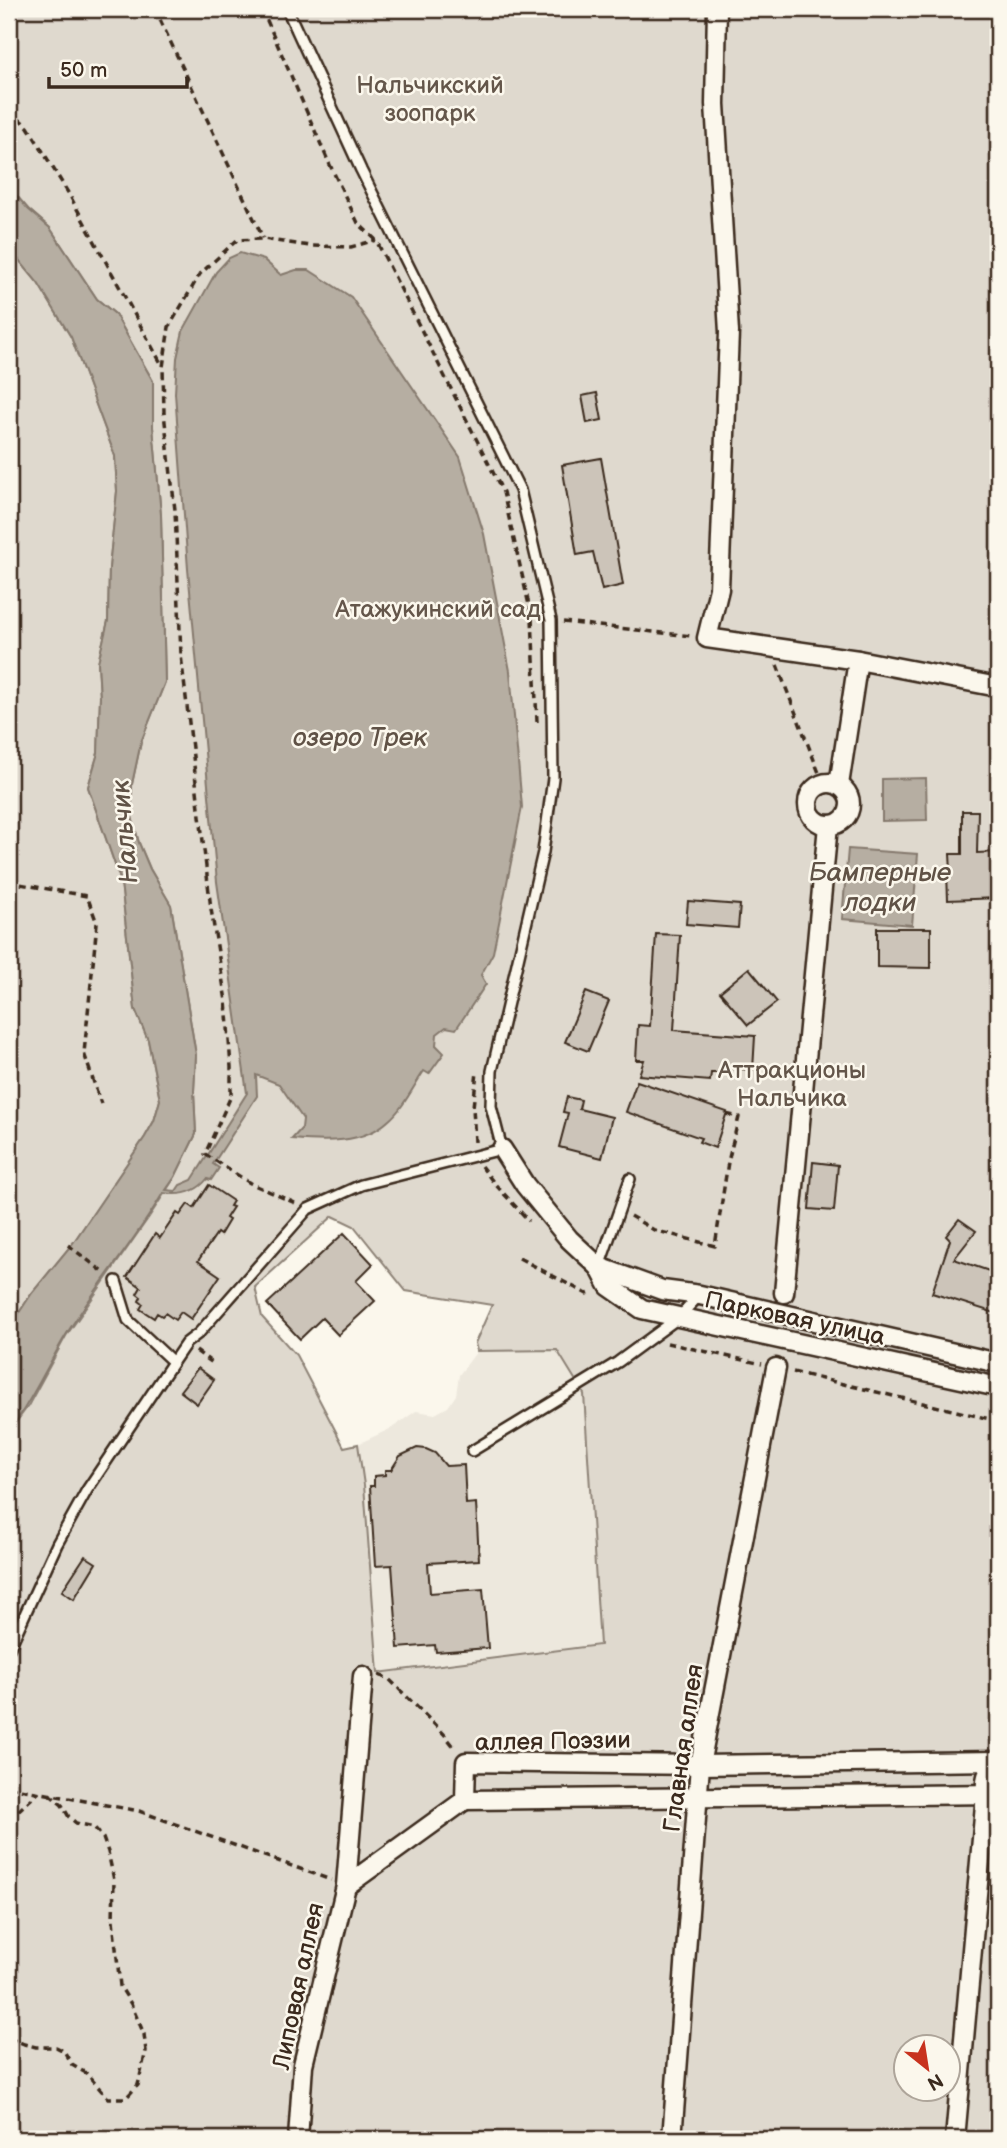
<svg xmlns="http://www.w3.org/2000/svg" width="1007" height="2148" viewBox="0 0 1007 2148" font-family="'Balsamiq Sans',sans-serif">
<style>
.built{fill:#ede8dd}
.green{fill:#dfd9ce;stroke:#8d8276;stroke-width:2;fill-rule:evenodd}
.water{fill:#b6aea2;stroke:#85796d;stroke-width:2}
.building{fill:#ccc4b9;stroke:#3b2a1e;stroke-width:2}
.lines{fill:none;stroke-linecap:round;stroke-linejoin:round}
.lane-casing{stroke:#3b2a1e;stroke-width:14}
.street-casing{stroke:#3b2a1e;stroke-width:23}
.path{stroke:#3b2a1e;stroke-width:3.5;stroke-dasharray:7 5;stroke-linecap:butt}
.lane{stroke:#fbf7ec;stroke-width:9}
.street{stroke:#fbf7ec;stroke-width:18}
.labels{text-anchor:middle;stroke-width:5;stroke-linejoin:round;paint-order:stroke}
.park-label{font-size:24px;fill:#64564a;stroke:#fbf7ec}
.street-label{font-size:24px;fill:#3b2a1e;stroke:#fbf7ec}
.water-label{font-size:26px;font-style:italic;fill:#605246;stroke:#fbf7ec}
</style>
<rect width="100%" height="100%" fill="#fbf7ec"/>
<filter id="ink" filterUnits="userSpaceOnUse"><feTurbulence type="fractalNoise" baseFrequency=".0143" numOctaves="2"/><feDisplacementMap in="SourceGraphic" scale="14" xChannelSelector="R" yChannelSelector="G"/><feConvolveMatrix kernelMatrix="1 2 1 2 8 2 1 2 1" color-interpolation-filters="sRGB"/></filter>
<g filter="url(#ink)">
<polygon class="built" points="557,1349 584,1394 600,1645 378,1673 364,1485 358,1444 392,1428 416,1411 435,1414 448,1407 456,1395 459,1375 477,1351"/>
<g class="green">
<path d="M9,9H998V2139H9V1432L28,1406L66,1336L149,1217L175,1177L196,1134L194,1091L196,1055L171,905L150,869L139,843L132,817V784L141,742L165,682L161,515L153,427V381L115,314L97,299L50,228L28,209L9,187ZM333,1216L354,1226L406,1291L492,1305L475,1343L477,1351L557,1350L584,1394L600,1645L378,1673L364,1485L358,1444L344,1447L296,1355L262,1317L255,1287ZM906,2046H948V2088H906Z"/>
<polygon points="9,248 38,283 71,337 115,456 117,491 109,568 108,621 98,663 100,697 98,753 88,787 121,882 135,1009 148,1040 160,1100 154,1121 145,1137 73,1243 32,1293 9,1328"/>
</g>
<g class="water">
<path d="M9,187L28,209L50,228L97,299L115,314L153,381V427L161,515L165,682L141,742L132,784V817L139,843L150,869L171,905L196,1055L194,1091L196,1134L175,1177L166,1190L176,1191L180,1185L192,1180L247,1093L217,882L188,569L175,393L177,358L183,331L216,272L229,258L240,253L264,260L281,275L296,270H309L351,297L460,457L484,534L510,671L522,807L493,953L481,975L486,984L456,1029L446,1027L437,1034L436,1045L444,1053L429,1074L424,1071C413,1087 403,1109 388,1121C363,1144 324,1142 292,1139L302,1128L303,1119L279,1084L256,1075L257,1096L213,1164L219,1168L211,1180L207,1179C196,1193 181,1196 163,1193C134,1243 96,1286 66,1335C46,1368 32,1400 9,1432V1328L32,1293L73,1243L145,1137L154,1121L160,1100L148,1040L135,1009L121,882L88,787L98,753L100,697L98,662L108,621L109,568L117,491L115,456L71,337L38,283L9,248Z"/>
<polygon points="926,778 927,820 882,821 882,779"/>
<polygon points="848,849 918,854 912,925 842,919"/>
</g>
<g class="building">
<polygon points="597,393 602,420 587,423 582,396"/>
<polygon points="601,458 623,585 602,590 593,552 577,555 562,465"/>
<polygon points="962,811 978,811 977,853 998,852 998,898 948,900 947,872 951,871 950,854 962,854"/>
<polygon points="688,901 740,905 738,928 686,924"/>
<polygon points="877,928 931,928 931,968 877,967"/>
<polygon points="656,934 680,935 674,1030 755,1036 753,1070 729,1068 729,1073 711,1073 710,1081 639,1075 644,1060 636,1060 638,1025 650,1026"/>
<polygon points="749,968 777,1002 748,1025 720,992"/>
<polygon points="586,992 609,1001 588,1051 565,1042"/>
<polygon points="637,1081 727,1112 715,1148 699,1142 701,1138 626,1112"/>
<polygon points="567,1097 581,1100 579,1109 612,1117 602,1158 559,1147 568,1113 563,1112"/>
<polygon points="813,1162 838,1165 834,1211 809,1209"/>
<polygon points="209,1185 233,1201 230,1206 233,1207 226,1218 229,1220 220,1235 217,1233 198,1261 220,1276 191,1319 181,1312 175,1320 165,1313 162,1316 157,1313 154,1318 140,1309 143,1304 139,1301 141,1297 137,1294 141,1287 127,1277 155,1234 160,1238 177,1213 180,1215 188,1204 194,1208"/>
<polygon points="959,1219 976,1231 954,1259 998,1274 998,1314 932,1293 950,1240 946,1236"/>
<polygon points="344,1233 373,1264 356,1281 375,1301 338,1335 322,1318 300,1339 267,1304"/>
<polygon points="198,1368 214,1380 197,1404 180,1391"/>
<polygon points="417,1448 426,1449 435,1453 446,1466 464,1465 466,1504 476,1503 479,1560 428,1563 430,1593 483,1589 488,1648 436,1652 435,1645 398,1648 392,1565 375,1566 370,1486 374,1486 374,1476 385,1475 385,1470 391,1470 400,1456"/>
<polygon points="85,1556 96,1563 74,1599 62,1591"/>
</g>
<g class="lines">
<defs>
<g id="lane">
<polyline points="599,1267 630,1179"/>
<polyline points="116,1281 128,1320 173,1362"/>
<polyline points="472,1451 618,1362 678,1318 699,1296"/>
<polyline points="9,1649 57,1544 87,1490 173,1362 186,1343 199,1333 308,1209 361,1185 502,1149 491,1106 492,1071 543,852 553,778 551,620 520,490 361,170 287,9"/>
</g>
<g id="street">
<polyline points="717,9 715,104 729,332 719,589 707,638 858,660 998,687"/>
<circle cx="829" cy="804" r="21"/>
<polyline points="839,785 858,660"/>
<polyline points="502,1149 525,1185 569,1239 599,1267 609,1286 642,1309 998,1387"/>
<polyline points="599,1267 662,1290 700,1295 998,1363"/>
<polyline points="784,1293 828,825"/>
<polyline points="465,1800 466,1762 700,1765 998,1761"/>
<polyline points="465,1800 998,1794"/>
<polyline points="346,1886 465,1800"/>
<polyline points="298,2139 303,2065 346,1886 363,1676"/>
<polyline points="672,2139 700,1765 776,1368"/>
<path d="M955,2139L986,1794C985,1779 986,1771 998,1763"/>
</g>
</defs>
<use href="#lane" class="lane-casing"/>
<use href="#street" class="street-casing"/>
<g class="path">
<polyline points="155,9 263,238"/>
<polyline points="262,9 329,163 358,223 376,240 503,492 532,618 537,722"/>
<polyline points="9,110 28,127 70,196 162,365"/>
<polyline points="563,622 691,636"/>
<polyline points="777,665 821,778"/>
<polyline points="9,882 87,896 97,923 84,1053 101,1104"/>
<polyline points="475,1142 473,1107 477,1072"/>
<polyline points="481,1166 494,1183 529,1221"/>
<polyline points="295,1203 250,1183 205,1154 231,1096 231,1067 226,1001 211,909 181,655 175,510 164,413 163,367 169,327 200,274 237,240 263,239 310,246 351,247 376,240"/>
<polyline points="630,1216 654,1230 715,1246 728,1162 739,1117 726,1114"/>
<polyline points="68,1245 106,1274"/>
<polyline points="519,1258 587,1294 593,1292"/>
<polyline points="667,1343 762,1364"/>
<polyline points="196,1351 214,1364"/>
<polyline points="793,1372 998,1421"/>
<polyline points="379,1675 389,1679 444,1734 456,1749"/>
<polyline points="9,1787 139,1811 331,1880"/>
<polyline points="9,1819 39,1792"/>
<polyline points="9,2038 24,2044 36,2047 56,2047 64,2051 72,2065 86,2073 108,2098 126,2098 138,2085 146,2051 144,2034 131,2004 120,1986 113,1920 114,1880 108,1852 103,1838 94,1827 76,1823 69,1817 62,1805 49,1794"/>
</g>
<use href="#lane" class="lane"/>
<use href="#street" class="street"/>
</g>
</g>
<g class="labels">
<g class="park-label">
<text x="430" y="93">Нальчикский<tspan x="430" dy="28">зоопарк</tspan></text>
<text x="438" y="617">Атажукинский сад</text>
<text x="792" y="1078">Аттракционы<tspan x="792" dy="28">Нальчика</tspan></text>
</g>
<g class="street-label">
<text transform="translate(795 1318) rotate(12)" y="8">Парковая улица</text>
<text transform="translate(553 1741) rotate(-1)" y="8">аллея Поэзии</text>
<text transform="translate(683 1748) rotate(-82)" y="8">Главная аллея</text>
<text transform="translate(298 1986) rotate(-78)" y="8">Липовая аллея</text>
</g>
<g class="water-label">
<text x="360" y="746">озеро Трек</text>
<text transform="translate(124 832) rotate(-95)" y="9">Нальчик</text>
<text x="880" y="881">Бамперные<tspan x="880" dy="30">лодки</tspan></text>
</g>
</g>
<rect width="1007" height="2148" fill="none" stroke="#fbf7ec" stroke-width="35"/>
<rect x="18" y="18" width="972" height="2113" fill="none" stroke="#3b2a1e" stroke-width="2.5" filter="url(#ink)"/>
<g transform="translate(927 2068) rotate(150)"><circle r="33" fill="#fbf7ec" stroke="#aea59a" stroke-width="2"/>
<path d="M0-5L12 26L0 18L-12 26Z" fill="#c8321e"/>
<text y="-10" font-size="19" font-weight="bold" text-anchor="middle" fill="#3b2a1e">N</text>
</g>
<path d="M49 77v10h138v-10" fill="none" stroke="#3b2a1e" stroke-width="3.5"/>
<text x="60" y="77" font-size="21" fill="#3b2a1e" stroke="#fbf7ec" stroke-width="5" paint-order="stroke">50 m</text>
</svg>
